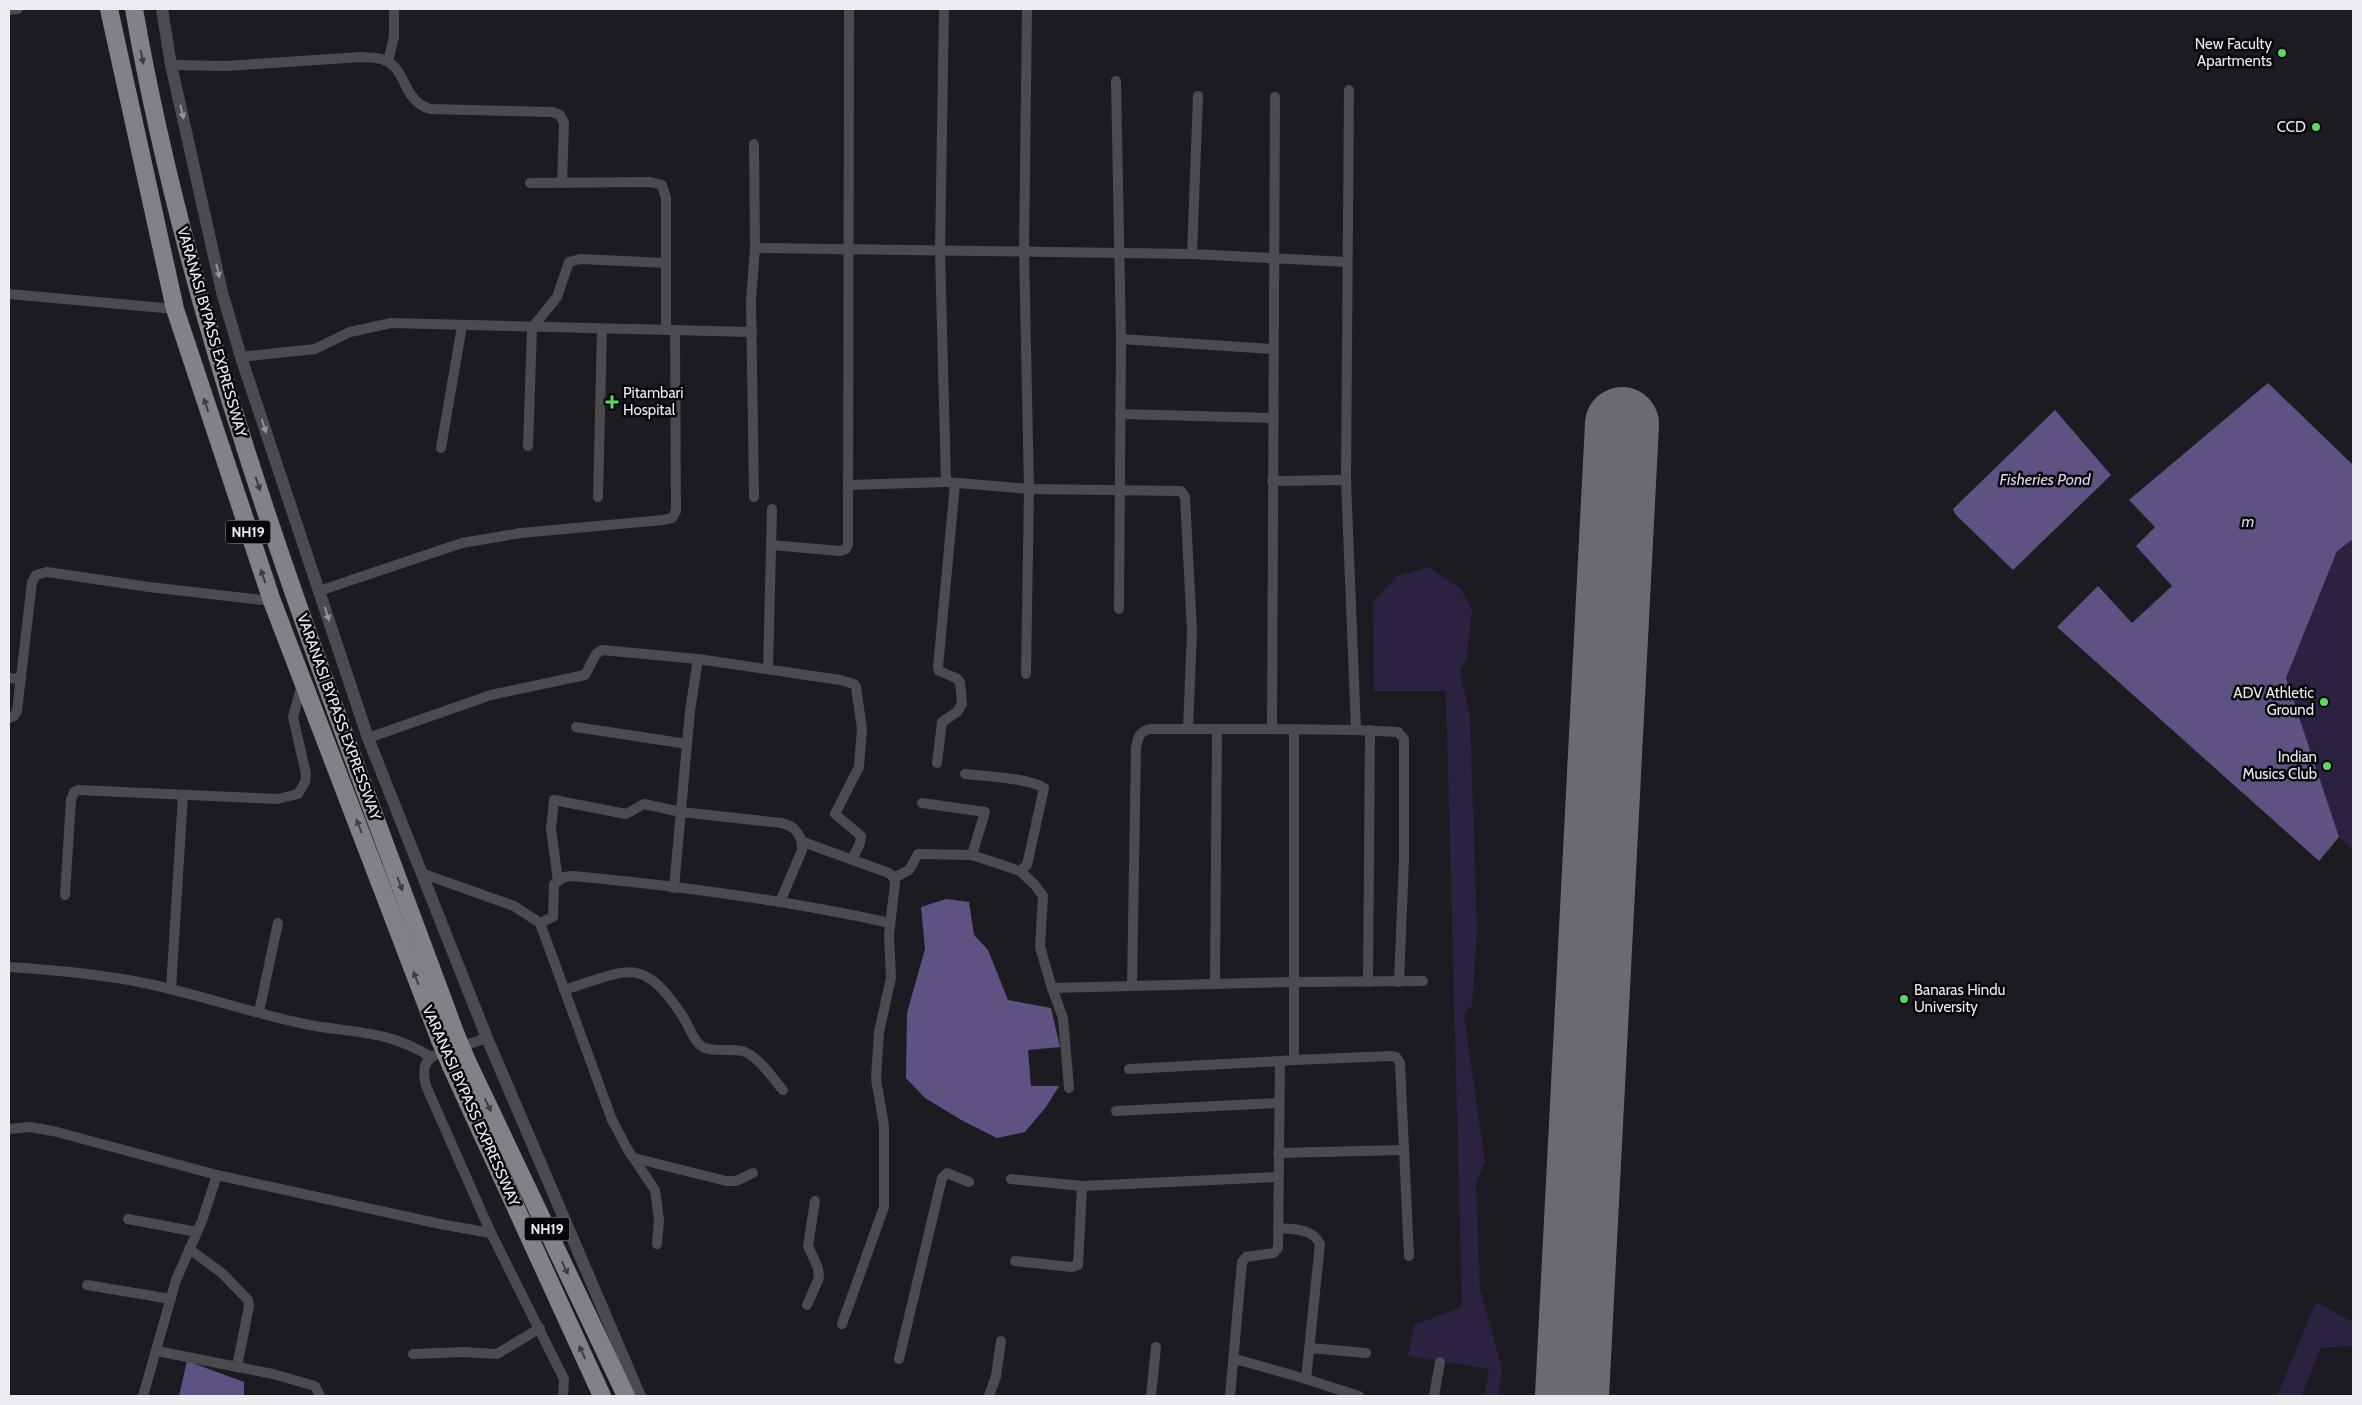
<svg xmlns="http://www.w3.org/2000/svg" width="2362" height="1405" viewBox="0 0 2362 1405" font-family="Cabin,sans-serif">
<style>
.green{fill:#2b2242}
.water{fill:#5e5282}
.lines{fill:none;stroke-linecap:round;stroke-linejoin:round}
.runway{stroke:#6c6a70;stroke-width:74}
.minor{stroke:#4b4a4e;stroke-width:10}
.tertiary{stroke:#4b4a4e;stroke-width:12}
.trunk{stroke:#828188;stroke-width:18}
.trunk-bridge{stroke:#828188;stroke-width:18}
.oneway{fill:#3e3d42}
.oneway2{fill:#949397}
.poi-dot{fill:#61d56a;stroke:#070609;stroke-width:2}
.labels{text-anchor:middle;stroke-width:5;stroke-linejoin:round;paint-order:stroke}
.shield{fill:#070609;stroke:#a8a7ab;stroke-width:1}
.shield-label{font-size:14px;font-weight:bold;fill:#edecf1}
.poi-label{font-size:15px;fill:#edecf1;stroke:#070609;text-anchor:end}
.street-label{font-size:15px;fill:#edecf1;stroke:#070609}
.water-label{font-size:16px;font-style:italic;fill:#dcd5f4;stroke:#070609}
</style>
<rect width="100%" height="100%" fill="#1d1b22"/>
<g class="green">
<polygon points="2353,539 2353,850 2339,837 2286,678 2337,551"/>
<polygon points="1428,567 1460,588 1472,609 1467,657 1460,671 1470,716 1477,931 1472,1005 1464,1016 1485,1162 1476,1184 1480,1289 1502,1369 1498,1396 1484,1396 1489,1369 1408,1356 1414,1325 1462,1307 1446,691 1374,691 1373,602 1397,576"/>
<polygon points="2316,1302 2353,1322 2353,1346 2321,1348 2301,1396 2277,1396"/>
</g>
<g class="water">
<polygon points="2268,383 2353,465 2353,539 2337,551 2286,678 2339,837 2319,861 2057,627 2098,586 2132,623 2172,586 2136,546 2155,527 2129,500"/>
<polygon points="2055,410 2111,475 2013,570 1956,515 1953,509"/>
<polygon points="946,899 969,902 974,935 988,950 1008,1000 1051,1008 1060,1047 1028,1050 1031,1086 1059,1086 1046,1107 1025,1132 997,1138 963,1121 925,1098 906,1078 907,1013 925,949 921,907"/>
<polygon points="187,1361 244,1382 244,1396 179,1396"/>
</g>
<g class="lines">
<polyline class="runway" points="1572,1396 1622,424"/>
<g class="minor">
<polyline points="944,9 940,251 946,482 1029,489 1181,491 1185,497 1192,631 1188,729"/>
<polyline points="9,10 18,9"/>
<polyline points="388,61 394,37 394,9"/>
<path d="M171,65L226,66L361,57C369,58 378,57 384,60C408,69 401,100 430,109L552,112L560,115L564,123L562,183"/>
<polyline points="1116,81 1121,339 1272,349"/>
<polyline points="1275,97 1272,729 1356,730 1346,480 1349,90"/>
<polyline points="754,144 755,248"/>
<polyline points="530,183 651,182 662,185 666,198 666,330"/>
<polyline points="1192,254 1198,96"/>
<polyline points="9,294 175,309"/>
<polyline points="241,357 315,349 350,332 391,323 752,332"/>
<polyline points="1120,414 1272,418"/>
<polyline points="528,446 532,328 557,297 569,262 580,259 666,263"/>
<polyline points="441,448 462,326"/>
<polyline points="1272,481 1346,480"/>
<polyline points="848,485 946,482"/>
<polyline points="598,497 602,329"/>
<polyline points="754,497 751,300 755,248 1192,254 1347,262"/>
<polyline points="771,545 840,551 846,549 848,544 849,9"/>
<polyline points="319,591 462,543 521,533 663,520 672,518 676,511 675,331"/>
<polyline points="1119,609 1121,339"/>
<polyline points="768,668 772,509"/>
<polyline points="1026,674 1029,489 1024,251 1027,9"/>
<polyline points="9,678 21,679"/>
<polyline points="9,718 14,716 17,711 32,582 36,575 47,572 149,587 272,601"/>
<polyline points="576,727 687,744"/>
<path d="M1272,729H1150C1139,732 1138,737 1136,748L1132,986L1295,982L1423,981"/>
<polyline points="1356,730 1398,732 1404,739 1404,859 1399,982"/>
<polyline points="368,738 491,695 585,675 596,654 602,650 698,659"/>
<polyline points="937,763 942,722 957,712 962,704 960,682 956,678 939,671 938,667 955,484"/>
<polyline points="922,803 985,812 972,855"/>
<polyline points="803,842 889,873 894,878 895,883 889,935 891,978 879,1032 876,1079 884,1126 884,1207 842,1324"/>
<polyline points="1020,871 1035,885 1043,896 1040,947 1052,988 1132,986"/>
<path d="M421,873L514,906L540,923L553,917L554,884L564,877L573,876C679,886 786,900 890,923"/>
<path d="M894,878L909,870L918,854L972,855L1020,871L1027,865L1044,788C1030,778 983,776 965,774"/>
<path d="M558,881L551,829L554,800L626,814L644,804L681,812L781,823C795,825 803,837 802,850L780,902"/>
<polyline points="674,888 690,711 698,659 840,680 854,684 856,687 862,729 859,767 835,814 861,836 860,843 852,860"/>
<polyline points="65,895 71,800 74,792 78,790 277,799 298,794 305,782 306,774 293,717 303,681"/>
<polyline points="540,923 612,1120 628,1150 655,1190 659,1220 657,1244"/>
<path d="M9,967C55,970 103,974 149,984C200,995 249,1012 300,1023C350,1034 385,1028 431,1057"/>
<polyline points="1368,982 1370,730"/>
<polyline points="1215,984 1217,729"/>
<polyline points="1052,988 1063,1018 1069,1088"/>
<polyline points="171,989 183,795"/>
<path d="M564,990C626,971 642,953 683,1017C689,1025 692,1039 701,1046C711,1053 730,1048 742,1051C758,1055 773,1079 783,1090"/>
<polyline points="259,1012 278,923"/>
<polyline points="457,1048 487,1038"/>
<path d="M436,1055C422,1060 423,1074 426,1086L491,1233L564,1379L563,1396"/>
<polyline points="1294,1060 1390,1056 1396,1057 1400,1063 1409,1256"/>
<polyline points="1129,1069 1280,1061"/>
<polyline points="1116,1111 1279,1103"/>
<polyline points="9,1129 29,1127 53,1131 217,1175 440,1224 491,1233"/>
<polyline points="1278,1153 1404,1150"/>
<polyline points="634,1158 726,1181 736,1181 753,1173"/>
<polyline points="1011,1179 1082,1186 1278,1177"/>
<polyline points="128,1219 197,1232"/>
<polyline points="189,1249 222,1273 248,1300 249,1306 237,1367"/>
<polyline points="1015,1261 1072,1267 1078,1265 1082,1186"/>
<polyline points="87,1285 171,1299"/>
<polyline points="807,1305 819,1278 818,1268 808,1246 815,1201"/>
<polyline points="1310,1348 1366,1353"/>
<polyline points="157,1351 273,1374 315,1386 320,1396"/>
<polyline points="413,1354 464,1352 497,1354 540,1328"/>
<polyline points="899,1359 942,1178 947,1173 969,1182"/>
<path d="M1235,1359L1306,1379L1320,1244C1312,1228 1296,1230 1279,1228"/>
<polyline points="1306,1379 1359,1396"/>
<polyline points="143,1396 176,1280 202,1221 217,1175"/>
<polyline points="989,1396 996,1376 1001,1341"/>
<polyline points="1151,1396 1156,1347"/>
<polyline points="1230,1396 1242,1262 1246,1257 1274,1253 1278,1248 1280,1061 1294,1060 1294,731"/>
<polyline points="1434,1396 1440,1362"/>
</g>
<polyline class="tertiary" points="162,9 171,65 222,292 241,357 368,738 487,1038 640,1396"/>
<g class="trunk">
<polyline points="109,9 175,309 272,601 440,1040"/>
<path d="M134,9C196,363 332,699 456,1035"/>
<polyline points="467,1061 626,1396"/>
<polyline points="451,1066 602,1396"/>
</g>
<g class="trunk-bridge">
<polyline points="456,1035 467,1061"/>
<polyline points="440,1040 451,1066"/>
</g>
</g>
<defs><path id="oneway-solid" d="M-6-.8H1V-3.2L6.5 0L1 3.2V.8H-6Z" transform="scale(1.25)"/></defs>
<g class="oneway">
<use href="#oneway-solid" transform="translate(142 57) rotate(80)"/>
<use href="#oneway-solid" transform="translate(206 405) rotate(-108)"/>
<use href="#oneway-solid" transform="translate(258 484) rotate(71)"/>
<use href="#oneway-solid" transform="translate(263 576) rotate(-109)"/>
<use href="#oneway-solid" transform="translate(359 826) rotate(-111)"/>
<use href="#oneway-solid" transform="translate(400 884) rotate(70)"/>
<use href="#oneway-solid" transform="translate(416 978) rotate(-111)"/>
<use href="#oneway-solid" transform="translate(488 1105) rotate(65)"/>
<use href="#oneway-solid" transform="translate(565 1268) rotate(65)"/>
<use href="#oneway-solid" transform="translate(582 1352) rotate(-115)"/>
</g>
<g class="oneway2">
<use href="#oneway-solid" transform="translate(182 112) rotate(77)"/>
<use href="#oneway-solid" transform="translate(218 271) rotate(77)"/>
<use href="#oneway-solid" transform="translate(264 426) rotate(72)"/>
<use href="#oneway-solid" transform="translate(327 614) rotate(72)"/>
</g>
<g class="poi-dot">
<circle cx="2282" cy="53" r="5"/>
<circle cx="2316" cy="127" r="5"/>
<path d="M609.5 394.5h5v5h5v5h-5v5h-5v-5h-5v-5h5z"/>
<circle cx="2324" cy="702" r="5"/>
<circle cx="2327" cy="766" r="5"/>
<circle cx="1904" cy="999" r="5"/>
</g>
<g class="labels">
<g class="shield">
<rect x="225.5" y="520.5" width="45" height="23" rx="4"/>
<rect x="524.5" y="1217.5" width="45" height="23" rx="4"/>
</g>
<g class="shield-label">
<text x="248" y="537">NH19</text>
<text x="547" y="1234">NH19</text>
</g>
<g class="poi-label">
<text x="2272" y="49">New Faculty<tspan x="2272" dy="17">Apartments</tspan></text>
<text x="2306" y="132">CCD</text>
<text x="623" y="398" text-anchor="start">Pitambari<tspan x="623" dy="17">Hospital</tspan></text>
<text x="2314" y="698">ADV Athletic<tspan x="2314" dy="17">Ground</tspan></text>
<text x="2317" y="762">Indian<tspan x="2317" dy="17">Musics Club</tspan></text>
<text x="1914" y="995" text-anchor="start">Banaras Hindu<tspan x="1914" dy="17">University</tspan></text>
</g>
<g class="street-label">
<text transform="translate(212 332) rotate(74)" y="5">VARANASI BYPASS EXPRESSWAY</text>
<text transform="translate(339 717) rotate(70)" y="5">VARANASI BYPASS EXPRESSWAY</text>
<text transform="translate(471 1106) rotate(66)" y="5">VARANASI BYPASS EXPRESSWAY</text>
</g>
<g class="water-label">
<text x="2045" y="485">Fisheries Pond</text>
<text x="2248" y="527">m</text>
</g>
</g>
<rect width="2362" height="1405" fill="none" stroke="#edecf1" stroke-width="20"/>
</svg>
